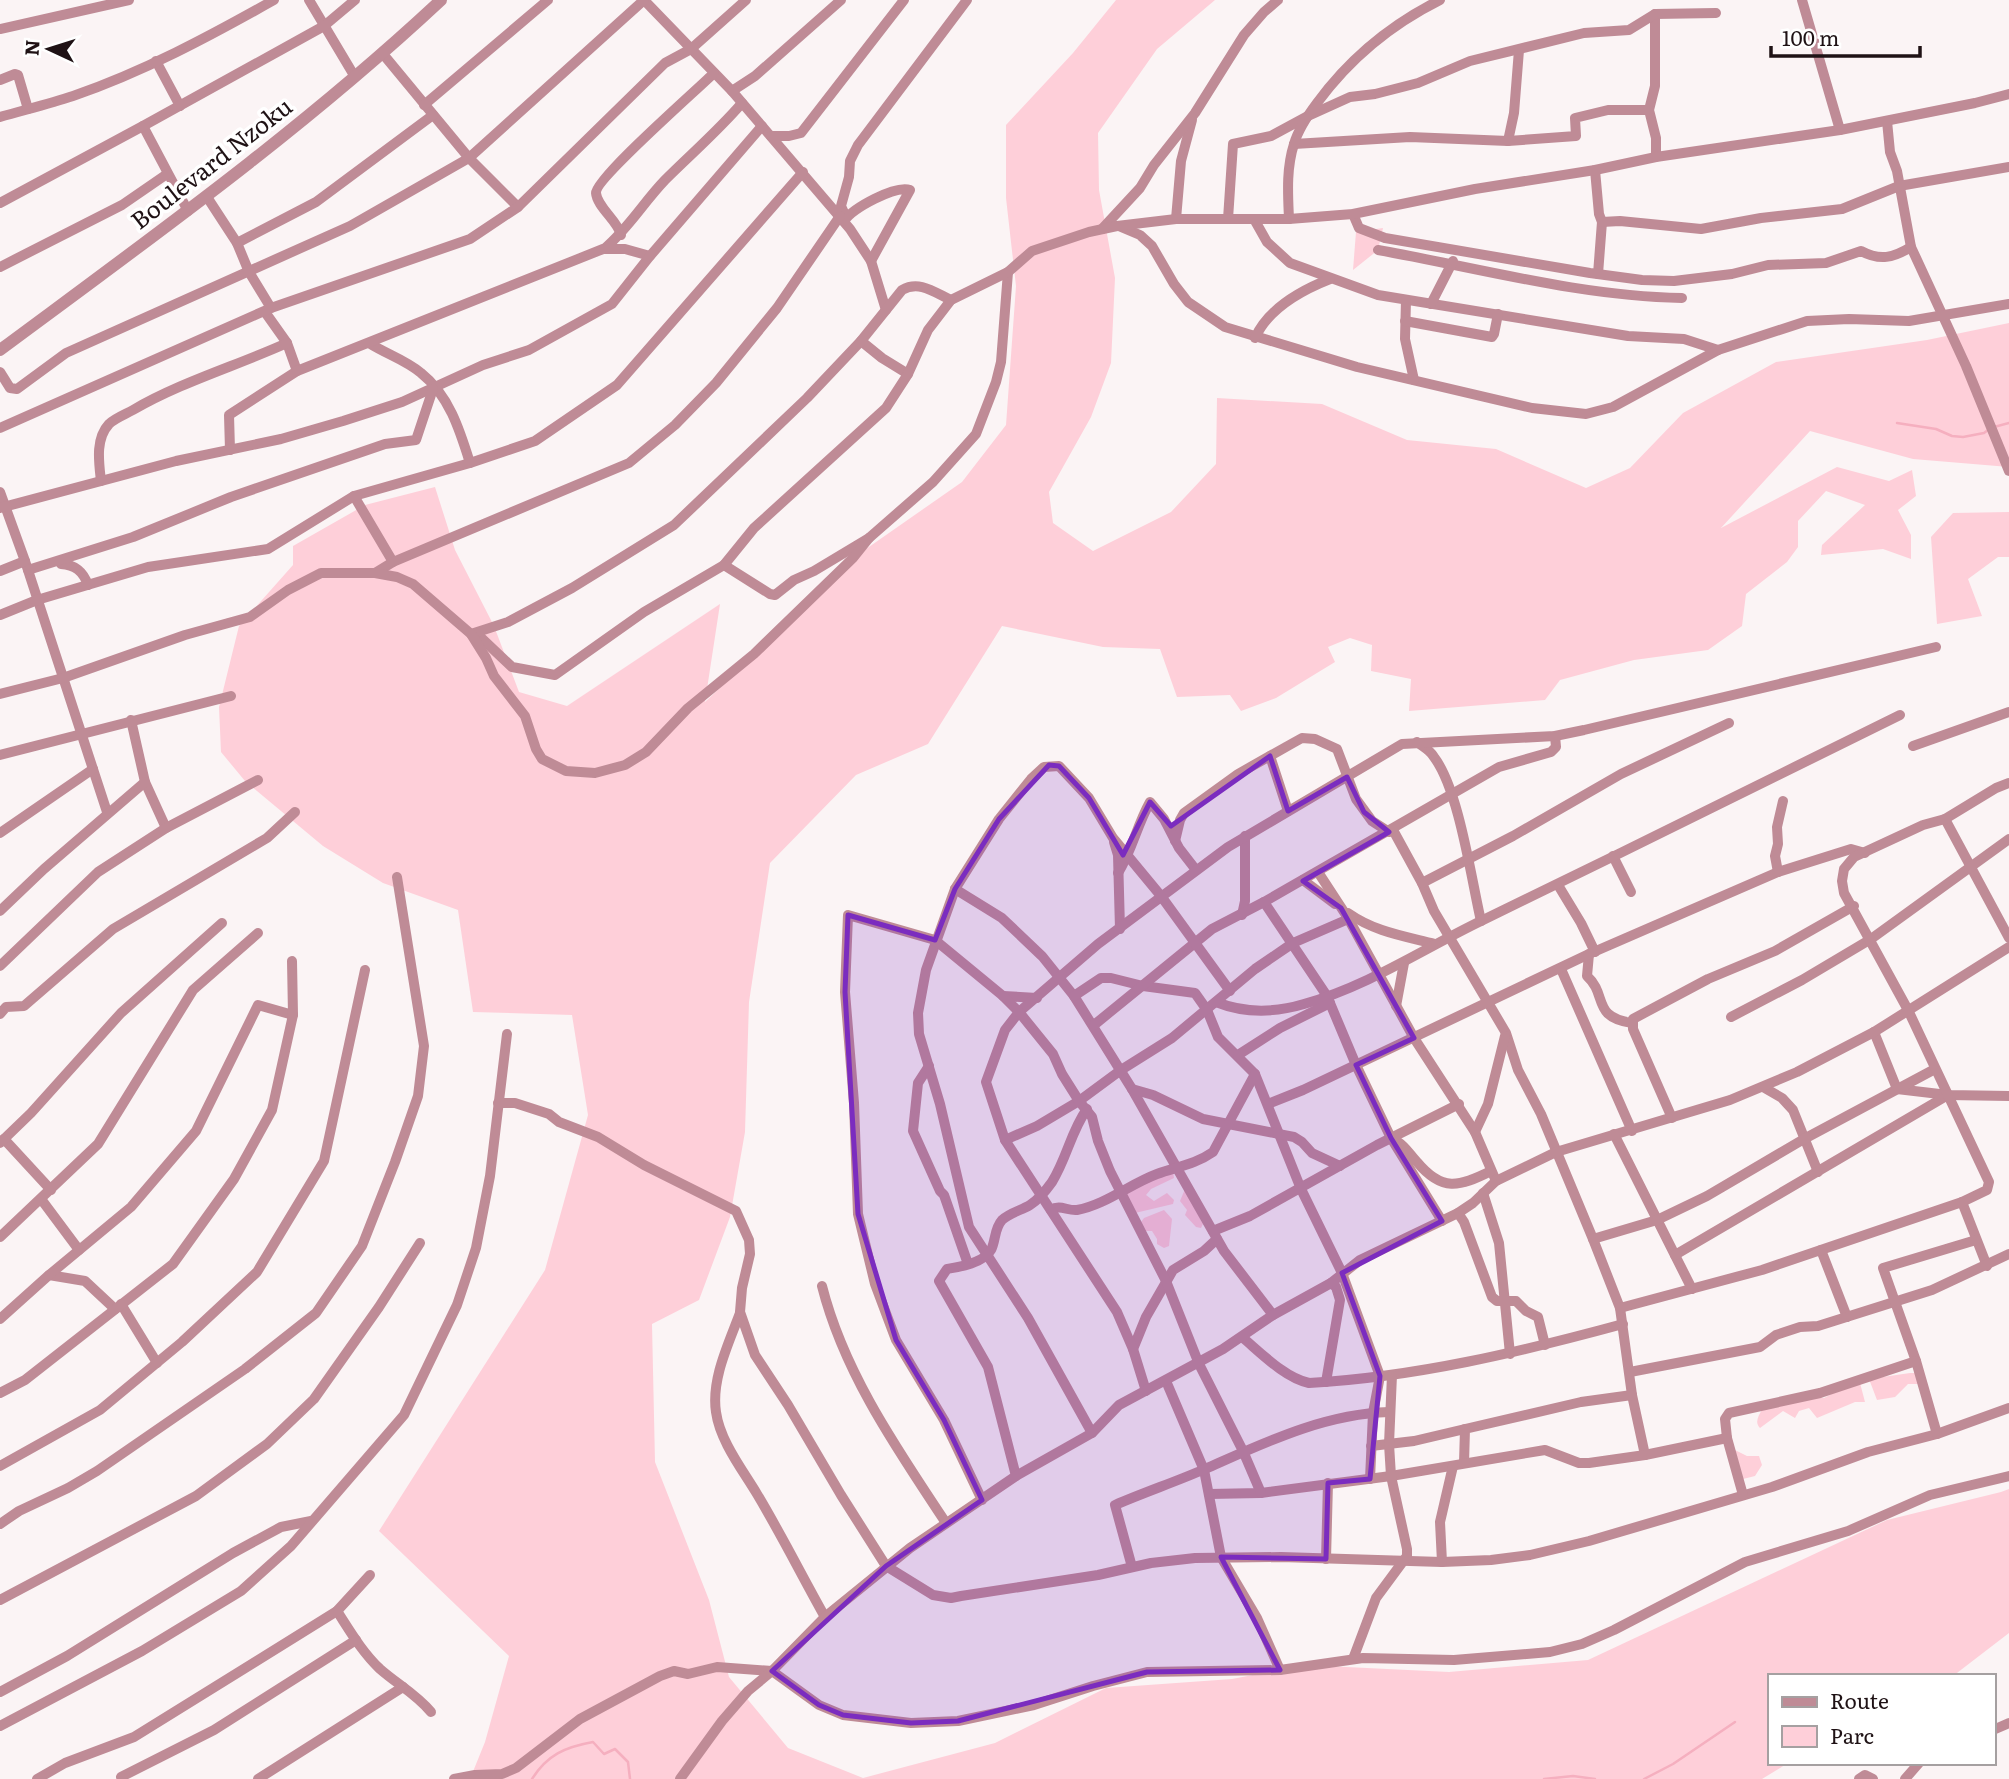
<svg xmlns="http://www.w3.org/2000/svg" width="2009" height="1779" viewBox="0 0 2009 1779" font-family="Literata,serif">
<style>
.green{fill:#fecfd9}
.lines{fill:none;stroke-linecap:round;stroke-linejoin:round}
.stream{stroke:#f5afbf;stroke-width:2.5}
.minor{stroke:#bf8b96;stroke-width:10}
.tertiary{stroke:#bf8b96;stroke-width:12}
.marked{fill:#7b2cbf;fill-opacity:0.2;stroke:#7b2cbf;stroke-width:5;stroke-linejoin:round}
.labels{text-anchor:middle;stroke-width:7;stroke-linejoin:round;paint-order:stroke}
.street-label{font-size:24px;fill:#1f1215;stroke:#fff}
</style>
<rect width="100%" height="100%" fill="#fbf4f5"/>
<g class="green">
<polygon points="1116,0 1215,0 1157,49 1098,133 1099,190 1115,278 1111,363 1091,417 1049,492 1053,523 1093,551 1171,512 1216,464 1217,398 1322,404 1407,440 1496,449 1586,488 1630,468 1683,413 1776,362 1927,340 2009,323 2009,467 1913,459 1810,431 1721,528 1837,467 1889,481 1912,470 1916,496 1898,510 1911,535 1911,559 1883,549 1821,555 1822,545 1865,505 1826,491 1798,521 1798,547 1787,562 1746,594 1742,626 1708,650 1634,660 1560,680 1545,700 1409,711 1411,679 1371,671 1372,645 1350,638 1328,647 1335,662 1276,698 1241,711 1230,695 1177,697 1160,649 1103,647 1002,626 928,744 856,775 770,863 749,1002 745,1132 730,1217 699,1300 652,1324 655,1462 709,1600 729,1677 788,1748 863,1778 995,1743 1106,1688 1232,1679 1305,1665 1449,1672 1588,1660 1887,1520 2001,1492 2009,1489 2009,1633 1953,1676 1769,1676 1769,1763 1788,1763 1762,1779 470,1779 485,1742 509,1656 379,1531 545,1270 588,1115 572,1015 473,1012 458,910 383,883 323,846 245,781 221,752 219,707 239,626 293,565 293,546 365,505 435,487 455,550 494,626 519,692 567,706 720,604 705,702 866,549 962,482 1006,425 1016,286 1006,198 1006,125 1073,53"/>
<polygon points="1383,228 1378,250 1353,270 1356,232"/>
<polygon points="2009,512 2009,557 1998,557 1968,579 1982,616 1937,624 1931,537 1953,513"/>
<polygon points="1173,1171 1174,1178 1151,1189 1146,1195 1154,1201 1167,1193 1174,1200 1173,1204 1135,1213 1126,1192"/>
<polygon points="1185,1189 1203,1224 1201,1228 1196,1227 1185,1215 1187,1210 1180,1201"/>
<polygon points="1164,1210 1172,1219 1169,1246 1164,1248 1157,1244 1157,1239 1152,1231 1144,1231 1141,1222 1144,1218"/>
<polygon points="1910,1373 1917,1373 1921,1384 1908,1384 1895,1397 1877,1400 1869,1379"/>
<path d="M1860,1383L1865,1402H1855L1817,1418L1809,1408L1799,1411L1795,1418L1783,1411L1760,1428C1754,1422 1759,1416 1762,1409L1817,1396L1824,1398L1843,1388Z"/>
<polygon points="1735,1450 1747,1456 1759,1456 1762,1465 1755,1476 1743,1479"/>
</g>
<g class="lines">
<g class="stream">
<polyline points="1897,423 1936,429 1952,436 1963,437 1984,433 1988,430"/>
<polyline points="1994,427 2009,423"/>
<path d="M532,1779C547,1755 565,1747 593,1742L604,1754L615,1749L628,1762L630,1779"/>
<polyline points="1544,1779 1573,1776 1595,1779"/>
<polyline points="1644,1779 1673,1764 1735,1722"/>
</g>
<g class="minor">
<polyline points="309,0 355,77"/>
<polyline points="644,0 732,91 850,229 871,261 886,310"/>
<polyline points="1802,0 1840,130"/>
<polyline points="1655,14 1655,86 1649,110 1656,138 1656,157"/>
<polyline points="0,29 129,0"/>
<polyline points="383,54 469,158 518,207"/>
<polyline points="156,61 180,106"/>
<polyline points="0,80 15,74 18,75 28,109"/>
<polyline points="732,91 755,76 841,0"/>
<polyline points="424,105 548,0"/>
<path d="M0,117C24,110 49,104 73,96C143,72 210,36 274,0"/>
<polyline points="1887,121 1890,152 1897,171 1911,247 1966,366 2009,471"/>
<polyline points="143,126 188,211"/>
<polyline points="771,136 789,136 801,133 904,0"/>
<polyline points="1508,141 1514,113 1519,50"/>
<polyline points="1294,144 1410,137 1508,141 1576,136 1575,118 1608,110 1649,110"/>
<polyline points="1595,170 1599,214 1602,222 1598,274"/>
<polyline points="207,197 237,243 249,272 271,308"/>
<polyline points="0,203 143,126 324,26 355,0"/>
<path d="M1353,214L1359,228L1385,238L1590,273L1642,280L1674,281L1732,274L1768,265L1826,263L1861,251C1880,261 1893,258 1911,247"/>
<polyline points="846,217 841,206 849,177 850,161 858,145 967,0"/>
<polyline points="1176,219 1181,161 1192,120"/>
<polyline points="1228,219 1233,144 1271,136 1308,116 1350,97 1375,94 1418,83 1470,61 1584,33 1629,30 1655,14 1716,13"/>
<polyline points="1254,219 1267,242 1290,263 1378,295 1628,336 1684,339 1718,350"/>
<path d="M1289,219C1288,195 1286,169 1294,144C1298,130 1308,115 1317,103C1350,58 1390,25 1440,0"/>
<path d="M844,221C853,208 895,185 910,190L871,261"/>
<polyline points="1602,222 1620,221 1701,229 1761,218 1842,209 1899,186 2009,167"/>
<polyline points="1121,227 1140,235 1152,246 1174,284 1188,302 1225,327 1357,367 1532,408 1586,414 1613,407 1718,350 1807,321 1849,319 1909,321 2009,304"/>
<polyline points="1102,229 1140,188 1154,165 1195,113 1244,35 1264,12 1278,0"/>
<path d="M621,235C618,221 597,207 596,193C595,179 698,89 714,73"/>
<polyline points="237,243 316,202 433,115"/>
<path d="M604,249C628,229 643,203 665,180C691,154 718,131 742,103"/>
<path d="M1378,250C1479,268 1579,296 1682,298"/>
<polyline points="0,267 122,205 167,174"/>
<polyline points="1406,300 1405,339 1414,380"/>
<polyline points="1431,304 1453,261"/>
<polyline points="265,312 287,343 297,371"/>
<polyline points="1405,321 1492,337 1494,334 1498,314"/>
<path d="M1255,338C1268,309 1302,290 1330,279"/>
<polyline points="861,341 882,358 908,374"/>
<path d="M369,343C386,354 406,360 421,373C449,395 460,431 470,463"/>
<polyline points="0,372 10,388 17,389 66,353 350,226 469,158 644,0"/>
<polyline points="0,428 271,308 470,239 518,207 665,63 691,49 746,0"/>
<polyline points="230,450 229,415 297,371 603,249 625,249 650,256"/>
<path d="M101,481C99,463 95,439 109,424C115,418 126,414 133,410C181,382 236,366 287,343"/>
<polyline points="0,492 25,561 107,812"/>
<polyline points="354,496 393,562"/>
<polyline points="0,508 176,461 281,439 343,421 402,402 483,365 529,350 612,304 650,256 762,126"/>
<path d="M61,564C75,565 83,571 88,585"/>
<polyline points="724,565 770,594 775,595 794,580 814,571 869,538 933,482 976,434 996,382 1001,362 1008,272"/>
<polyline points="28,570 133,537 231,497 385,444 416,440 433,389"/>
<polyline points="0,571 25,561"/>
<polyline points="375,573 393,562 629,463 675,425 716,383 777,308 840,216"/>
<polyline points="0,615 37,600 148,567 268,549 354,496 470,463 535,441 617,385 803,172"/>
<polyline points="476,633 512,667 555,675 644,612 724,565 754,528 886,408 908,374 928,330 951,300 1008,272 1032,251 1089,232 1117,226 1176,219 1289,219 1353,214 1475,189 1595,170 1656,157 1840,130 1975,103 2009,94"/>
<path d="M471,634L508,622L572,588L674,525L807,398L861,341L902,290C919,280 934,292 951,300"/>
<polyline points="0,694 63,678 185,635 250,617 288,590 321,573 375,573 397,577 413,584 471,634 486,658 494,676 525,716 536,749 542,759 566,771 595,773 625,765 646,752 688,708 754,654 853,558 869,538"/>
<polyline points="131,720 145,782 166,828"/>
<path d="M1417,742C1423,747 1430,750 1434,757C1459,790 1471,878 1481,921"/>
<polyline points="1913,746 2009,712"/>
<polyline points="0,755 231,696"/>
<polyline points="1270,756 1288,811"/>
<polyline points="1945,819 2009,938"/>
<polyline points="1393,830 1422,883 1434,911 1506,1033 1518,1070 1541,1114 1593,1239 1620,1308 1632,1395 1645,1455"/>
<polyline points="0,833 93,769"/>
<polyline points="1175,841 1180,820 1184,813 1238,774 1293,743 1302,738 1315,739 1337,749 1356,799 1372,821 1389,832"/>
<polyline points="1114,842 1118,855 1120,929"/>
<polyline points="1613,856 1631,892"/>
<polyline points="1318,872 1348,918 1414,1038 1475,1132 1496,1181"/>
<polyline points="1778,872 1775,856 1778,844 1777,827 1783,801"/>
<path d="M1118,873C1132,851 1137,825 1150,802L1164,819L1179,848L1196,870"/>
<polyline points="1303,880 1335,904"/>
<polyline points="1422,883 1513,836 1621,774 1729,723"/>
<polyline points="1558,885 1581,923 1595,952"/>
<polyline points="955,889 1002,918 1042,956 1074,996 1132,1089 1224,1251 1273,1315"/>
<polyline points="1264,902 1327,996 1356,1065 1391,1138 1442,1221"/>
<polyline points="0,911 44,869 145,782"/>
<path d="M1348,913C1375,932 1404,936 1435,944"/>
<polyline points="1242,915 1245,901 1245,836"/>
<path d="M1589,954L1587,976C1608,995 1591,1017 1632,1023"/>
<polyline points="0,966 98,872 166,828 258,780"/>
<polyline points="1561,969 1632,1131"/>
<polyline points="1003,996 1037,998"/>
<polyline points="1074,996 1101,978 1111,978 1143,986 1195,993 1207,1010 1218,1037 1255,1074 1301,1189 1342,1273 1380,1376 1373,1413 1370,1479"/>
<path d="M1216,1002C1246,1014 1274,1013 1304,1004C1368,986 1423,949 1481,921C1621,853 1761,784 1900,715"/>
<polyline points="1396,1006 1404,963"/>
<polyline points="0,1014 6,1007 24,1006 113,929 267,838 295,812"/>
<polyline points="1731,1017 1802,980 1871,939 2009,839"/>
<polyline points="1094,1025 1212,929 1264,902 1499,767 1551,752 1556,747 1555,736"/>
<polyline points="1874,1032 1897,1089 1948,1095 2009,1096"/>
<polyline points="1238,1055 1280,1028 1330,1003"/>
<polyline points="929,1066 918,1083 913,1131 940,1191 944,1195 968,1264"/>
<polyline points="1763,1087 1782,1098 1793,1110 1818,1172"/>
<polyline points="1132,1089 1153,1095 1203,1119 1294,1137 1302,1142 1312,1153 1340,1166"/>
<polyline points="498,1103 515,1103 549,1114 559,1122 598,1137 644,1165 736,1211 749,1240 750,1254 742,1288 740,1312 755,1355 788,1405 841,1495 886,1566 933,1595 951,1598 961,1596 1098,1575 1151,1563 1195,1558 1281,1557 1442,1562 1491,1560 1530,1555 1589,1541 1772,1487 1868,1452 1937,1434 2009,1408"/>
<polyline points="1268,1104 1303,1090 1589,954 1778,872 1851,849 1865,853"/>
<polyline points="1672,1118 1633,1029 1633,1019 1708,979 1775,951 1854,906"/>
<polyline points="1475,1132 1488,1104 1505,1036"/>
<polyline points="1614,1134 1692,1289"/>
<polyline points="4,1139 51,1190"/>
<polyline points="1005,1140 1037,1126 1079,1101 1121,1070 1172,1038 1255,969 1293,943 1353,917"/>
<path d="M1398,1142C1406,1147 1410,1155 1417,1162C1442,1192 1459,1187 1491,1171"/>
<polyline points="0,1143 31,1113 121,1013 222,923"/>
<polyline points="1483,1193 1499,1243 1510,1354"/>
<polyline points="41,1199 79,1250"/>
<polyline points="1962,1202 1987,1266"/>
<path d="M1051,1210C1060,1204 1067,1211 1077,1210C1105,1205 1130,1184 1157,1174C1176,1167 1196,1164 1213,1152L1255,1074"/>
<polyline points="1458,1213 1464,1222 1492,1297 1497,1301 1516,1301 1526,1311 1538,1317 1545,1345"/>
<polyline points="1213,1231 1250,1216 1377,1145 1459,1104"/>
<polyline points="0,1237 98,1144 193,990 258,933"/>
<polyline points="1593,1239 1657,1220 1707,1196 1804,1139 1935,1069"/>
<polyline points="1821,1250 1847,1317"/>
<polyline points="1675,1255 1948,1095"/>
<polyline points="49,1275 85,1281 115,1309"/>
<path d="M822,1286C844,1373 897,1449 946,1523"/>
<polyline points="121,1304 157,1363"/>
<polyline points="1620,1308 1762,1270 1962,1202 1987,1190 1989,1182 1908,1010 1844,893 1842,881 1844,869 1854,857 1923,825 1945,819 1996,788 2009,783"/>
<path d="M740,1313C729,1343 711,1379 716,1412C720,1441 742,1469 757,1494C781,1534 802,1576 825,1617"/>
<polyline points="0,1319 49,1275 131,1207 196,1131 258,1005 293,1015"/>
<path d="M1242,1337C1261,1353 1285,1378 1309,1383C1416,1377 1520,1352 1623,1324"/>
<polyline points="1133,1349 1146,1317 1173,1270 1204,1251 1217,1239"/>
<polyline points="1630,1372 1760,1347 1776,1335 1800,1327 1818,1326 1932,1290 2009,1254"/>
<polyline points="1166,1381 1204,1470 1221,1557 1257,1618 1280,1670"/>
<polyline points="1326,1382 1340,1300 1336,1287 1331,1283"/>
<polyline points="1146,1391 1133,1349 1117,1312 1005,1140 986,1082 1005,1030 1019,1012 1098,944 1228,847 1402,744 1555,736 1584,730 1936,647"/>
<polyline points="0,1393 25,1380 173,1264 234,1179 272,1110 293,1015 292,961"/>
<polyline points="1092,1433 1028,1318 969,1227 940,1104 919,1034 918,1013 926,970 955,889 999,819 1031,779 1044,767 1059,766 1089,798 1113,838 1161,896 1230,991"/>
<polyline points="1937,1434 1916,1361 1883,1268 1976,1240"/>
<polyline points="1371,1446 1414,1441 1465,1429"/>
<polyline points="1464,1463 1465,1429 1581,1402 1632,1395"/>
<polyline points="0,1466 100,1410 182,1342 257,1272 324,1161 365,970"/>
<path d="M1016,1476L988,1367L939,1281L947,1269C959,1267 984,1263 991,1250C996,1240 994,1229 1002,1220C1009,1213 1022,1210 1030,1205C1038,1200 1047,1189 1052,1182C1067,1158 1071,1131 1087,1109"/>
<polyline points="1209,1494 1261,1493 1391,1476 1545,1450 1579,1463 1589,1463 1645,1455 1727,1438"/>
<polyline points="1743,1495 1727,1438 1725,1419 1729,1413 1820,1393 1916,1361"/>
<polyline points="982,1500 944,1420 896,1340 875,1284 858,1214 854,1103 845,992 848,915 935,940 1003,996 1019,1012 1053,1054 1062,1074 1079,1101 1092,1117 1098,1141 1110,1171 1166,1281 1199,1364 1243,1451 1261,1493"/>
<polyline points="0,1524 19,1511 68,1488 97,1471 245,1369 316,1313 362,1246 395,1162 418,1096 424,1046 397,877"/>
<polyline points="1326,1559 1328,1483"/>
<polyline points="1442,1562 1440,1522 1453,1466"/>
<path d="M1132,1567L1115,1505C1145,1492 1175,1482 1205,1469C1264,1443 1323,1414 1389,1412"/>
<polyline points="0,1600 196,1496 267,1444 314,1399 379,1307 420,1243"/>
<path d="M337,1611C350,1631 362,1652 380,1669C397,1684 416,1694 431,1712"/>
<polyline points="1353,1659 1376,1598 1407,1556 1407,1549 1391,1476 1389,1444 1392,1375"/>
<polyline points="0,1692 67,1656 233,1553 281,1527 311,1521"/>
<polyline points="0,1726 142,1651 241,1591 291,1546 404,1415 457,1305 476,1248 490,1176 507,1034"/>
<polyline points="1993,1730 2009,1723"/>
<polyline points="121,1777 214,1730 356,1640"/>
<polyline points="37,1779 65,1763 134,1737 337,1611 370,1575"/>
<polyline points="258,1779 403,1687"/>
<polyline points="454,1779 475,1775 502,1774 516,1768 580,1719 660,1676 674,1671 688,1674 717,1667 772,1671 819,1705 843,1715 911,1723 958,1721 1034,1705 1093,1686 1147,1672 1280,1670 1363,1658 1454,1660 1550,1652 1582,1644 1614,1630 1745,1562 1848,1531 1930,1495 2009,1476"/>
<polyline points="680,1779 722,1721 748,1691 772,1671 825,1617 910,1548 1016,1476 1092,1433 1119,1405 1223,1349 1273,1315 1331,1283 1360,1260 1458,1213 1473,1203 1496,1181 1556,1152 1730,1100 1797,1072 1874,1032 2009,947"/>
<polyline points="1859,1779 1865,1775 1873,1779"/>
<polyline points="1905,1779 1919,1763"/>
</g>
<path class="tertiary" d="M0,350C151,238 303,129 441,0"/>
</g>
<path class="marked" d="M1270,756L1288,811L1347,777L1364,812L1389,832L1303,881L1341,908L1414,1038L1356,1065L1391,1138L1442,1221L1342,1273L1380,1376L1370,1479L1328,1483L1326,1559L1221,1557L1280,1670L1147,1672L958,1721L911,1723L843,1715L819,1705L772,1671L886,1566L982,1500L944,1420L896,1340L858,1214L845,992L848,915L935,940L955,889L999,819L1049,765L1059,766L1089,798L1123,855L1150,802L1171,826Z"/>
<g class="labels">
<g class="street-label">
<text transform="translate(212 164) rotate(-38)" y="8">Boulevard Nzoku</text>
</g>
</g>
<rect x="1768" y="1674" width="228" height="91" fill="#ffffff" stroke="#a5a0a1" stroke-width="2"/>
<rect x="1782" y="1697" width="35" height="10" fill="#bf8b96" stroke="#a5a0a1" stroke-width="2"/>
<text x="1830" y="1709" font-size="21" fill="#1f1215">Route</text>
<rect x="1782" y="1726" width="35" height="21" fill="#fecfd9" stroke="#a5a0a1" stroke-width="2"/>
<text x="1830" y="1744" font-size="21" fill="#1f1215">Parc</text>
<g transform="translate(49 49) rotate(274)" stroke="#ffffff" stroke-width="5" paint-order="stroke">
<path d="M0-5L12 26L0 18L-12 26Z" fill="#1f1215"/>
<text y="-10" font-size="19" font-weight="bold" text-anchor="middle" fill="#1f1215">N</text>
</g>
<path d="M1771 46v10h149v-10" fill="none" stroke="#1f1215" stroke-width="3.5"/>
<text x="1782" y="46" font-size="21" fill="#1f1215" stroke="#ffffff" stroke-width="5" paint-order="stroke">100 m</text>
</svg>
